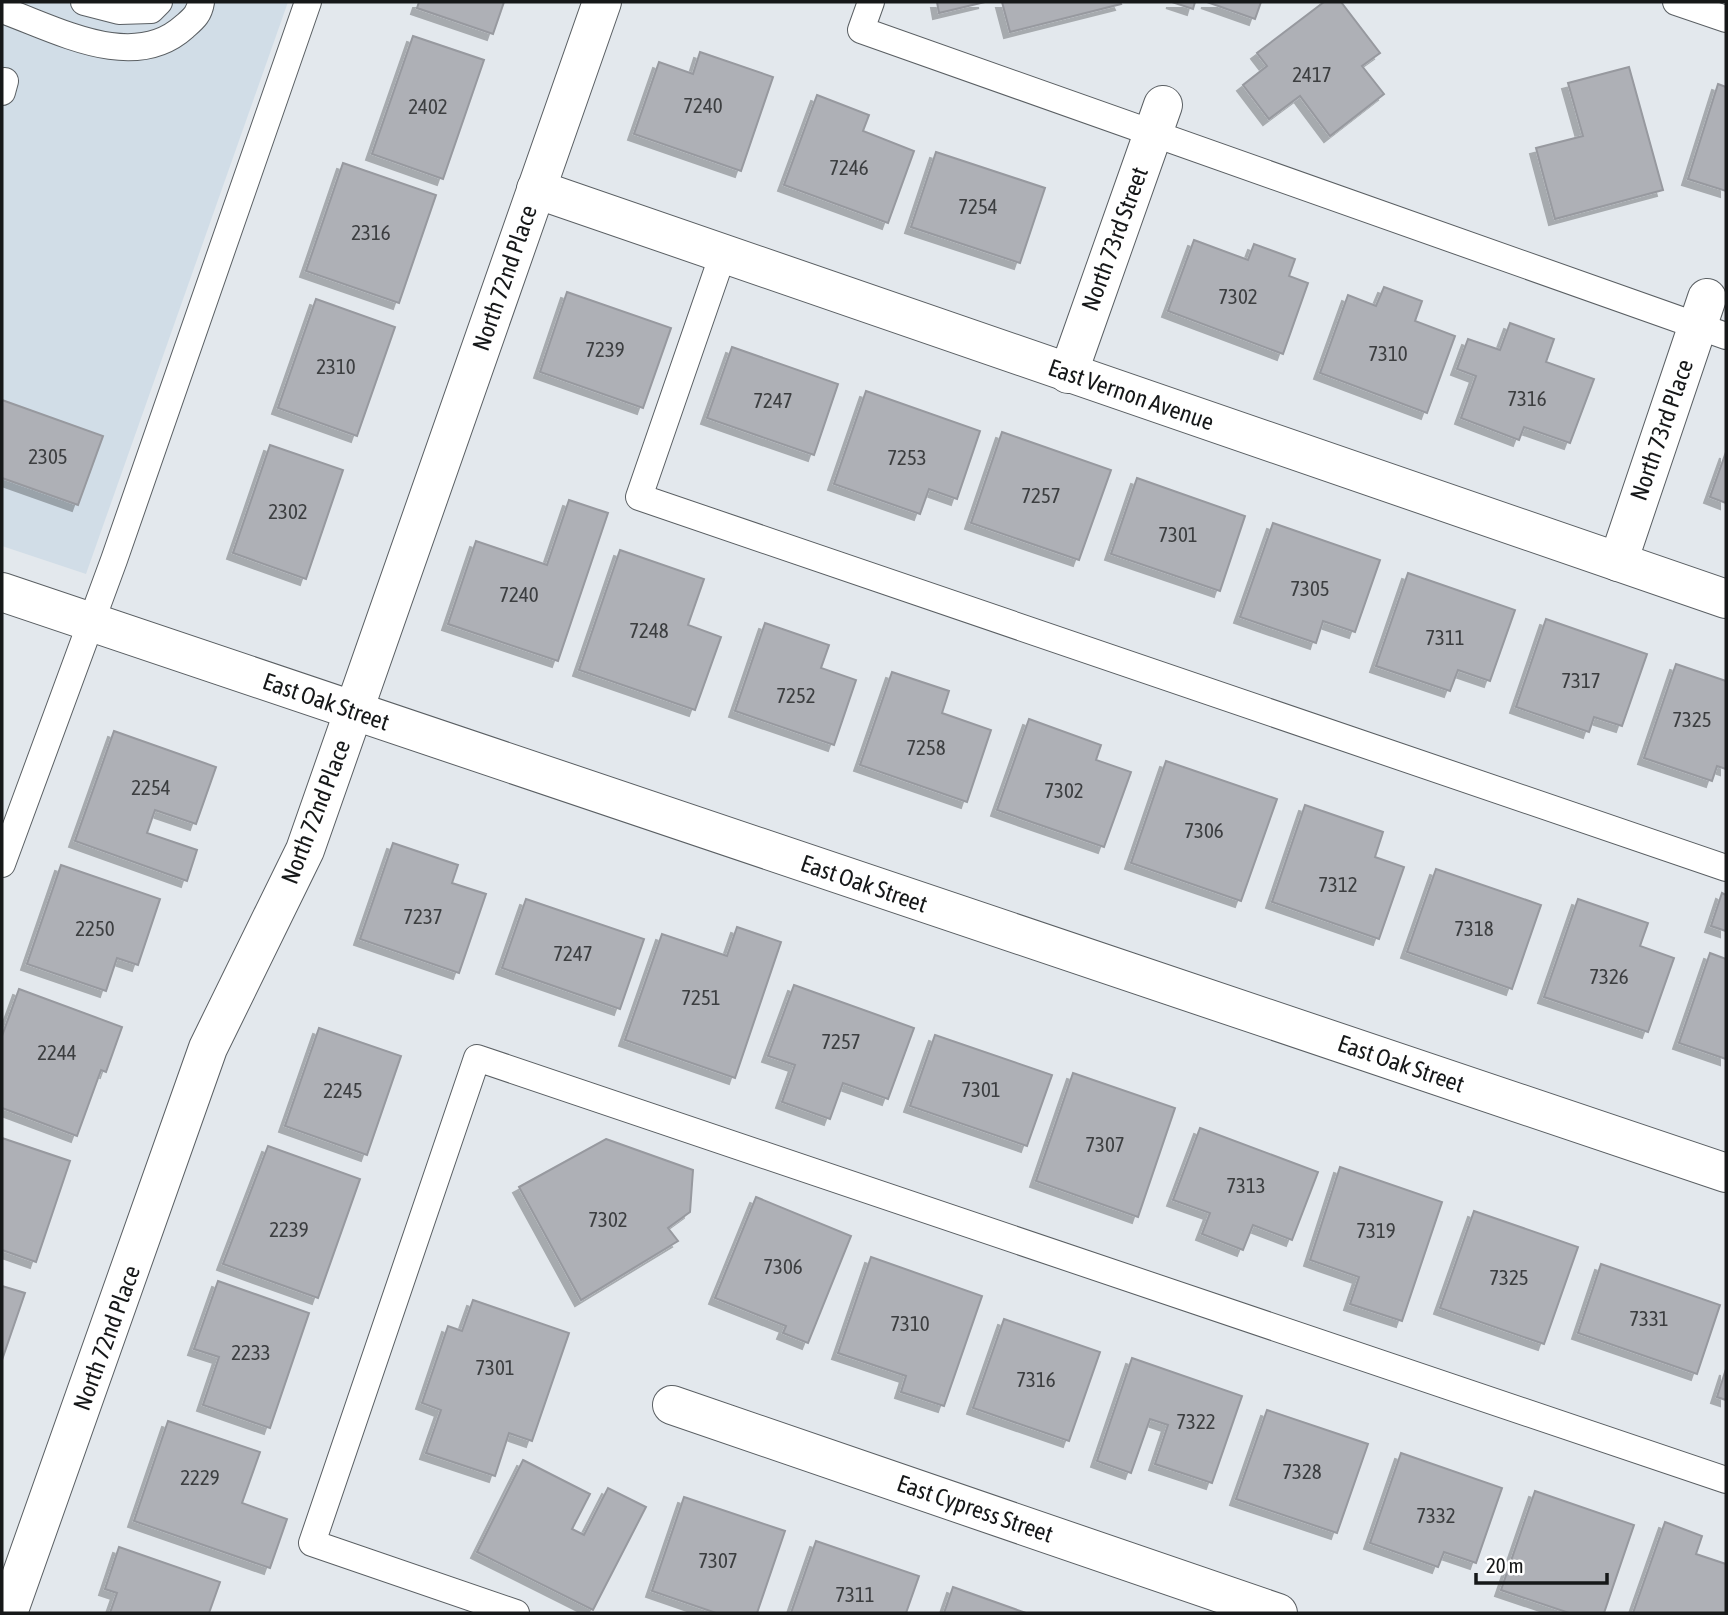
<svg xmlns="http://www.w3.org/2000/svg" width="1728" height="1615" viewBox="0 0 1728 1615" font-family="'Asap Condensed',sans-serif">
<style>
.built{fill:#d1dde7}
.building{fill:#aeb0b6;stroke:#97999f;stroke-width:2;filter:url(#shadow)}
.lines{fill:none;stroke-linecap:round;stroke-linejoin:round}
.service-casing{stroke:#5a5f63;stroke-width:28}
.minor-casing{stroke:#5a5f63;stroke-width:40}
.tertiary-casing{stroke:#5a5f63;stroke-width:40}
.service{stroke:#fff;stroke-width:26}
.minor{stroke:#fff;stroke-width:38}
.tertiary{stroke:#fff;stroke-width:38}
.labels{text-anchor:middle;stroke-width:7;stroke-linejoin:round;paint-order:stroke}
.number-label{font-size:21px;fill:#3c3e40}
.street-label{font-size:24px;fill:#161819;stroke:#fff}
</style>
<defs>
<filter id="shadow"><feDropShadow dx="-6" dy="6" stdDeviation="0" flood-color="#0004"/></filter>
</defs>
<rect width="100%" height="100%" fill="#e3e8ed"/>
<polygon class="built" points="2,2 288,2 86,574 2,546"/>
<g class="building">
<polygon points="419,2 504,2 493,34 417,8"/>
<polygon points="937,2 985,2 939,13"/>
<polygon points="1002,2 1120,2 1121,4 1010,32"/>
<polygon points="1172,2 1195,2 1193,9"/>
<polygon points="1207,2 1261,2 1255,19"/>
<polygon points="1324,2 1341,2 1380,53 1362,66 1384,94 1330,136 1300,96 1269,119 1243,85 1267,66 1257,53"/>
<polygon points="413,36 484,60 443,179 372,154"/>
<polygon points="700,52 773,77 741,171 634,134 659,62 693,74"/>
<polygon points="1629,67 1663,190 1555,219 1536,148 1583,136 1568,83"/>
<polygon points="1718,84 1726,87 1726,191 1688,179"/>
<polygon points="817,95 869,115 863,131 914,151 888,223 784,185"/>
<polygon points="936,152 1045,188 1020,263 911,227"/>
<polygon points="343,163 436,195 399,303 306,271"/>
<polygon points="1194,240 1248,260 1254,244 1295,259 1289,276 1308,283 1283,354 1168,311"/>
<polygon points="1384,287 1422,301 1415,321 1455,336 1427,413 1320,373 1348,295 1376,306"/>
<polygon points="567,292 671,328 643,408 540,372"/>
<polygon points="316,299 395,327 357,436 278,408"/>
<polygon points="1510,323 1554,339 1546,362 1594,379 1570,443 1524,427 1519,440 1461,418 1476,376 1457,369 1468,339 1500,350"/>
<polygon points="732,347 838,384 814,455 707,418"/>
<polygon points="866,391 980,431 957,499 929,489 920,514 834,484"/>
<polygon points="2,400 103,436 78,505 2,478"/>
<polygon points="1002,432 1111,470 1079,560 971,523"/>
<polygon points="270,445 343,470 306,579 233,553"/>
<polygon points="1726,452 1726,503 1710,497"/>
<polygon points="1137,478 1245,516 1220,591 1111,554"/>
<polygon points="569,500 608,513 558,661 448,624 476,541 547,565"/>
<polygon points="1273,523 1380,560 1355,632 1323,621 1316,643 1240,617"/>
<polygon points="620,550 704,579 688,625 721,637 695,710 579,670"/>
<polygon points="1408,573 1515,610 1490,681 1458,670 1450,691 1376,666"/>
<polygon points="1546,619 1647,654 1622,726 1594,717 1589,732 1516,707"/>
<polygon points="765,623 829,645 821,668 856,680 834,745 735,711"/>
<polygon points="1676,664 1726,681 1726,769 1717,766 1712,781 1644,758"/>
<polygon points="892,672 949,691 942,713 991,730 967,802 860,765"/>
<polygon points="1029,719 1101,745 1096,760 1131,772 1104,847 997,810"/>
<polygon points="114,731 216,767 196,824 155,810 147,833 197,850 187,881 75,841"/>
<polygon points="1166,761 1277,799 1241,901 1131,863"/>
<polygon points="1305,805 1383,832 1375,857 1404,867 1379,939 1272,902"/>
<polygon points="393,843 458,865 452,883 486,894 459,973 360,939"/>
<polygon points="61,865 160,899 138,965 117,958 106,991 27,964"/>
<polygon points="1436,869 1541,905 1512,989 1407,952"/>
<polygon points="1722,893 1726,895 1726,931 1711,926"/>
<polygon points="526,899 644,939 620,1009 502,968"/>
<polygon points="1578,899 1648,923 1640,946 1674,958 1648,1032 1544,997"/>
<polygon points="737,927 781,942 735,1078 625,1040 662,934 727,956"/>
<polygon points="1710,953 1726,959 1726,1059 1679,1043"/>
<polygon points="794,985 914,1028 888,1099 843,1083 830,1119 782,1102 795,1065 768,1056"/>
<polygon points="19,989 122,1027 106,1072 101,1070 77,1136 2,1108 2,1036"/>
<polygon points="319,1028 401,1056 367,1155 285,1126"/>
<polygon points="935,1035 1052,1075 1027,1146 910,1106"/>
<polygon points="1073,1073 1175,1108 1138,1217 1036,1181"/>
<polygon points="1200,1128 1318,1172 1292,1240 1253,1225 1243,1250 1202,1234 1210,1213 1173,1200"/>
<polygon points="2,1138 70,1161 36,1262 2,1250"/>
<polygon points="606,1139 693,1170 690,1212 668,1228 678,1241 581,1300 519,1187"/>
<polygon points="268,1146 360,1179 318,1298 223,1264"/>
<polygon points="1340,1167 1442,1202 1402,1321 1350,1304 1359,1277 1310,1260"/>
<polygon points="756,1197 851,1236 808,1343 783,1333 786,1326 715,1298"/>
<polygon points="1474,1211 1578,1247 1544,1344 1440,1308"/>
<polygon points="871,1257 982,1296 944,1406 901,1392 906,1376 838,1353"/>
<polygon points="1601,1264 1720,1305 1697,1374 1578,1333"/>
<polygon points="218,1281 309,1313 270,1428 203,1405 219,1357 194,1349"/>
<polygon points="2,1286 25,1293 2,1360"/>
<polygon points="473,1300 569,1333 532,1441 509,1433 495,1476 426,1453 441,1410 422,1403 448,1326 462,1331"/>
<polygon points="1004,1319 1100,1352 1069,1441 973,1408"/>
<polygon points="1132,1358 1242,1396 1212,1483 1155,1464 1168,1425 1150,1419 1131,1473 1097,1461"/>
<polygon points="1726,1369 1726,1400 1717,1397"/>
<polygon points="1267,1410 1368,1444 1337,1533 1236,1499"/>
<polygon points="168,1421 260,1452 242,1503 287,1519 270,1568 134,1521"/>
<polygon points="1401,1453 1502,1488 1476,1563 1444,1552 1438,1567 1370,1543"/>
<polygon points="523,1460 590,1494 572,1529 584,1535 608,1488 646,1507 593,1610 477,1552"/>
<polygon points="1535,1491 1634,1525 1604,1613 1569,1613 1501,1590"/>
<polygon points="684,1497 785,1531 757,1613 716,1613 652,1591"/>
<polygon points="1665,1522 1702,1536 1696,1554 1726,1564 1726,1613 1633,1613"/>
<polygon points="816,1541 919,1576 906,1613 791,1613"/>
<polygon points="119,1547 220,1582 209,1613 110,1613 117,1593 105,1589"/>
<polygon points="953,1587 1026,1613 944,1613"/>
</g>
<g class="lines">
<defs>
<g id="service">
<polyline points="84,2 119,11 151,10 159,2"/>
<polyline points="871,2 861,30 1726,336"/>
<polyline points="1676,2 1726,19"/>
<path d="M2,10C56,29 133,73 184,27C193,19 199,15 201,2"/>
<polyline points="2,92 5,81"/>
<polyline points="723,254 639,497 1726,868"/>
<polyline points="2,864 114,560 308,2"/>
<polyline points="516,1613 312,1543 477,1058 1726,1480"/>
</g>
<g id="minor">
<polyline points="536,189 1726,599"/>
<polyline points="1068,374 1163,105"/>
<polyline points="1618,562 1707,298"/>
<polyline points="672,1405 1278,1613"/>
<polyline points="8,1613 208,1048 305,850 602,2"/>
</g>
<polyline id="tertiary" points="2,592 1726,1173"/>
</defs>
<use href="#service" class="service-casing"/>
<use href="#minor" class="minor-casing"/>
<use href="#tertiary" class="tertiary-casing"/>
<use href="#service" class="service"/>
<use href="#minor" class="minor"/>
<use href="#tertiary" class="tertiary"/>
</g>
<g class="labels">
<g class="number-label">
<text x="1312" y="82">2417</text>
<text x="703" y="113">7240</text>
<text x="428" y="114">2402</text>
<text x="849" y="175">7246</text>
<text x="978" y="214">7254</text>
<text x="371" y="240">2316</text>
<text x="1238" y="304">7302</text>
<text x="605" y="357">7239</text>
<text x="1388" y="361">7310</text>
<text x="336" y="374">2310</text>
<text x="1527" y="406">7316</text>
<text x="773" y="408">7247</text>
<text x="48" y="464">2305</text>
<text x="907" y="465">7253</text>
<text x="1041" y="503">7257</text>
<text x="288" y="519">2302</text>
<text x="1178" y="542">7301</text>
<text x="1310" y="596">7305</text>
<text x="519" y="602">7240</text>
<text x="649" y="638">7248</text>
<text x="1445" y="645">7311</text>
<text x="1581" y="688">7317</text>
<text x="796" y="703">7252</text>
<text x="1692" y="727">7325</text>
<text x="926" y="755">7258</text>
<text x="151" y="795">2254</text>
<text x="1064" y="798">7302</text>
<text x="1204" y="838">7306</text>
<text x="1338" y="892">7312</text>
<text x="423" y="924">7237</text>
<text x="95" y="936">2250</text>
<text x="1474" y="936">7318</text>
<text x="573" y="961">7247</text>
<text x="1609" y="984">7326</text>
<text x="701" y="1005">7251</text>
<text x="841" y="1049">7257</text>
<text x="57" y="1060">2244</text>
<text x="981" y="1097">7301</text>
<text x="343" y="1098">2245</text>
<text x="1105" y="1152">7307</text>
<text x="1246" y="1193">7313</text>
<text x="608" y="1227">7302</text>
<text x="289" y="1237">2239</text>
<text x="1376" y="1238">7319</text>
<text x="783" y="1274">7306</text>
<text x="1509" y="1285">7325</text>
<text x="1649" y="1326">7331</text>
<text x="910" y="1331">7310</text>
<text x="251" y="1360">2233</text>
<text x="495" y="1375">7301</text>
<text x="1036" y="1387">7316</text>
<text x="1196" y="1429">7322</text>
<text x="1302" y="1479">7328</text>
<text x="200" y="1485">2229</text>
<text x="1436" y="1523">7332</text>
<text x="718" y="1568">7307</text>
<text x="855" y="1602">7311</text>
</g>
<g class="street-label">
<text transform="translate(1115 239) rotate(-70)" y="8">North 73rd Street</text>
<text transform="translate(505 278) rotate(-71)" y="8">North 72nd Place</text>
<text transform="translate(1131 395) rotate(19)" y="8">East Vernon Avenue</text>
<text transform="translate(1662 430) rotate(-71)" y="8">North 73rd Place</text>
<text transform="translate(326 702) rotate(19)" y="8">East Oak Street</text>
<text transform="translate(316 812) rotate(-69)" y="8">North 72nd Place</text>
<text transform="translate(864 884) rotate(19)" y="8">East Oak Street</text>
<text transform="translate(1401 1064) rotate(19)" y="8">East Oak Street</text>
<text transform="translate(107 1338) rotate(-70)" y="8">North 72nd Place</text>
<text transform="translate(975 1509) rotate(19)" y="8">East Cypress Street</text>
</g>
</g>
<rect width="1728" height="1615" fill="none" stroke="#161819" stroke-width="7"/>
<path d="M1476 1573v10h131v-10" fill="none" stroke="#161819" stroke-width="3.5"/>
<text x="1486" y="1573" font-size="21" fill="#161819" stroke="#ffffff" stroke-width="5" paint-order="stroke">20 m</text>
</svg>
